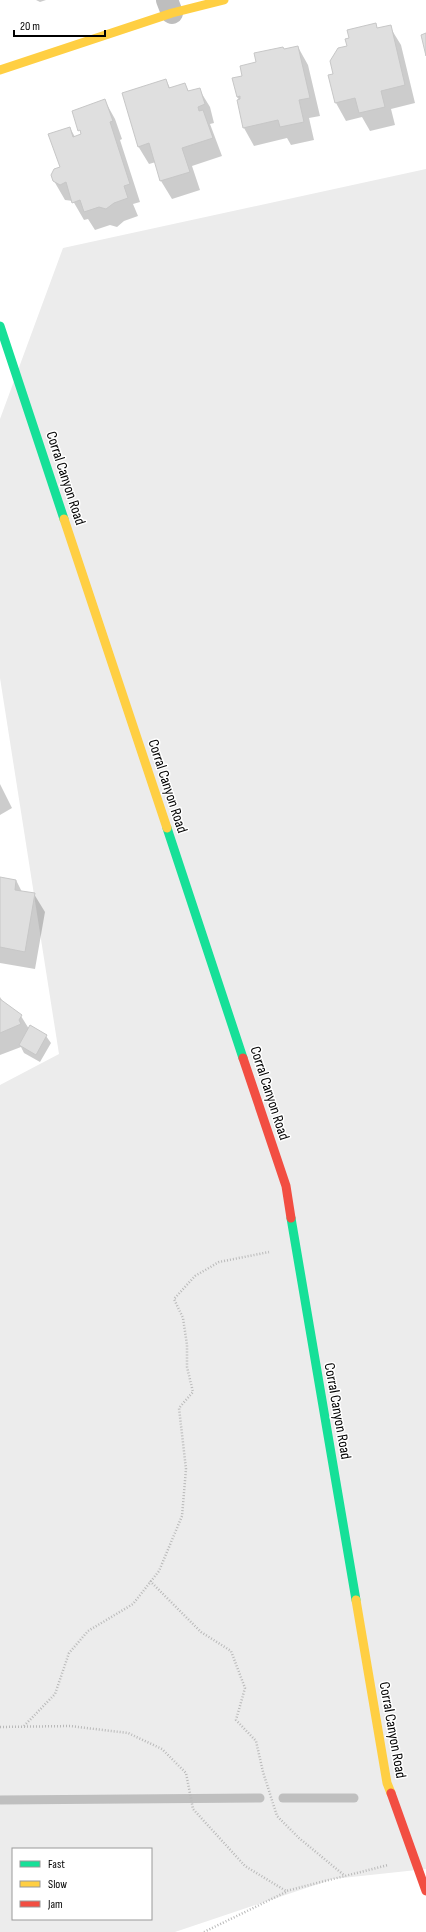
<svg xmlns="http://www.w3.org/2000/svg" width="426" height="1932" viewBox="0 0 426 1932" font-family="'Sofia Sans Condensed',sans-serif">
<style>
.green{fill:#ececec;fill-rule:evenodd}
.shadow{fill:#0003}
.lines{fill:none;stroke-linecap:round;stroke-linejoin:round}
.stream{stroke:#bfbfbf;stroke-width:9}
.building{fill:#dfdfdf;stroke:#c7c7c7}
.path{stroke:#b9b9b9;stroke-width:2.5;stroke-dasharray:1 2;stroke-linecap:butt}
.street{stroke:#bebebe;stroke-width:22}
.fast{stroke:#16e098;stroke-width:9}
.slow{stroke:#ffcf43;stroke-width:9}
.jam{stroke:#f24e42;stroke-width:9}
.labels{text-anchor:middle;stroke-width:3;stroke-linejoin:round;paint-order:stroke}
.street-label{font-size:15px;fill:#000;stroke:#fff}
</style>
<rect width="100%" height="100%" fill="#fff"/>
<path class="green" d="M426,169V1869L333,1879L175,1932H0V1085L59,1054L0,678V419L63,248ZM13,1849H151V1919H13Z"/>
<g class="shadow">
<polygon points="36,0 46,0 40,2"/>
<polygon points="375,25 378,29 390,27 401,45 415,103 391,109 395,125 370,131 362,117 346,121 336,103 334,74 348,46"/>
<polygon points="298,47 308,65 320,116 309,118 314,140 291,145 287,138 254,146 244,128 238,101 240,101 237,97 243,77 257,63 284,50"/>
<polygon points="166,80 170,88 185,84 189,92 199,89 210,107 214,123 210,124 222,156 192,166 200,190 172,199 161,181 156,162 149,164 138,146"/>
<polygon points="105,101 115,119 122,139 120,140 140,202 133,204 138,216 124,221 117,227 110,225 95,230 88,219 84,220 73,201 65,200 54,181 61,168 70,128 75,137 82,135 73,111"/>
<polygon points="0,784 12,808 0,815"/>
<polygon points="0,878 16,880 22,892 34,894 45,912 35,969 0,963"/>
<polygon points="0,997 5,1005 21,1016 29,1029 46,1036 51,1043 40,1062 24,1053 21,1047 0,1055"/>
</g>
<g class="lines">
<g class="stream">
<polyline points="283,1798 354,1798"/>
<polyline points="0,1800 260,1798"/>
</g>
</g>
<g class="building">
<polygon points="376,23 377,28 391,25 405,85 381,91 385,107 359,113 355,98 335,103 328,75 333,74 330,61 338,48 347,46 345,39 349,38 347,30"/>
<polygon points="426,33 426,56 421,35"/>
<polygon points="298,46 310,98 299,100 304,122 280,127 278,120 243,128 237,100 240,99 240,96 237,97 232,78 242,76 240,66 256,62 254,53 283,47 284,49"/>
<polygon points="166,79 169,88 185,83 188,91 200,88 205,104 198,107 199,111 203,110 213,138 182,148 190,172 160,181 149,143 138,147 122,93"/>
<polygon points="105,99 113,121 110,122 130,184 124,186 128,198 114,203 106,209 99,207 84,212 80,200 72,203 66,182 60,185 53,181 51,175 54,169 60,167 48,134 70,127 73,137 81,134 80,130 78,131 72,111"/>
<polygon points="0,877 16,880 15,890 35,893 25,952 0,947"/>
<polygon points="0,999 22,1015 19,1020 21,1024 0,1033"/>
<polygon points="30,1025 47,1035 36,1055 19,1045"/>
</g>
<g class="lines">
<g class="path">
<polyline points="150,1581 201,1632 231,1651 245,1688 236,1720 256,1741 263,1772 277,1816 299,1838 345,1876"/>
<polyline points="24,1726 55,1694 69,1653 88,1631 133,1604 159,1571 182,1516 186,1469 179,1408 193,1392 187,1367 187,1345 183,1318 174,1299 195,1276 219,1262 269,1252"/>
<polyline points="0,1727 70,1726 128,1733 162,1749 186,1773 193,1809 245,1866 286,1891 388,1865"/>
<polyline points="204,1932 286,1892"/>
</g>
<polyline class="street" points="167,0 172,13"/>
<g class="fast">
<polyline points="0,326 64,519"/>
<polyline points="167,828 243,1058"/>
<polyline points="291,1218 356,1600"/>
</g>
<g class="slow">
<polyline points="0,70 172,13 224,0"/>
<polyline points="64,519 167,828"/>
<polyline points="356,1600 387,1783 391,1793"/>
</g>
<g class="jam">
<polyline points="243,1058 286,1186 291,1218"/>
<polyline points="391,1793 426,1891"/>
</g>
</g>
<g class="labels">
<g class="street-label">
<text transform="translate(66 478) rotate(72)" y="5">Corral Canyon Road</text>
<text transform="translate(168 786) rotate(72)" y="5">Corral Canyon Road</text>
<text transform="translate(270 1093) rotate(72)" y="5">Corral Canyon Road</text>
<text transform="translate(338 1411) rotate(80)" y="5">Corral Canyon Road</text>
<text transform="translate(393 1730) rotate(80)" y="5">Corral Canyon Road</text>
</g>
</g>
<rect x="12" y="1848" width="140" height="72" fill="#ffffff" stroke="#999999"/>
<rect x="20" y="1861" width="20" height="6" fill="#16e098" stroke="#999999"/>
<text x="48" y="1868" font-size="12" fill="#000000">Fast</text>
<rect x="20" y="1881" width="20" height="6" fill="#ffcf43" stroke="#999999"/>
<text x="48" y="1888" font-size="12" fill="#000000">Slow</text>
<rect x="20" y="1901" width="20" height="6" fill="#f24e42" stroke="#999999"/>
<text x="48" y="1908" font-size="12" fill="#000000">Jam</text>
<path d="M14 30v6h91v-6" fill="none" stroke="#000000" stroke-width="2"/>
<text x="20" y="30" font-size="12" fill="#000000" stroke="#ffffff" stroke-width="3" paint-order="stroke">20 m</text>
</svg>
